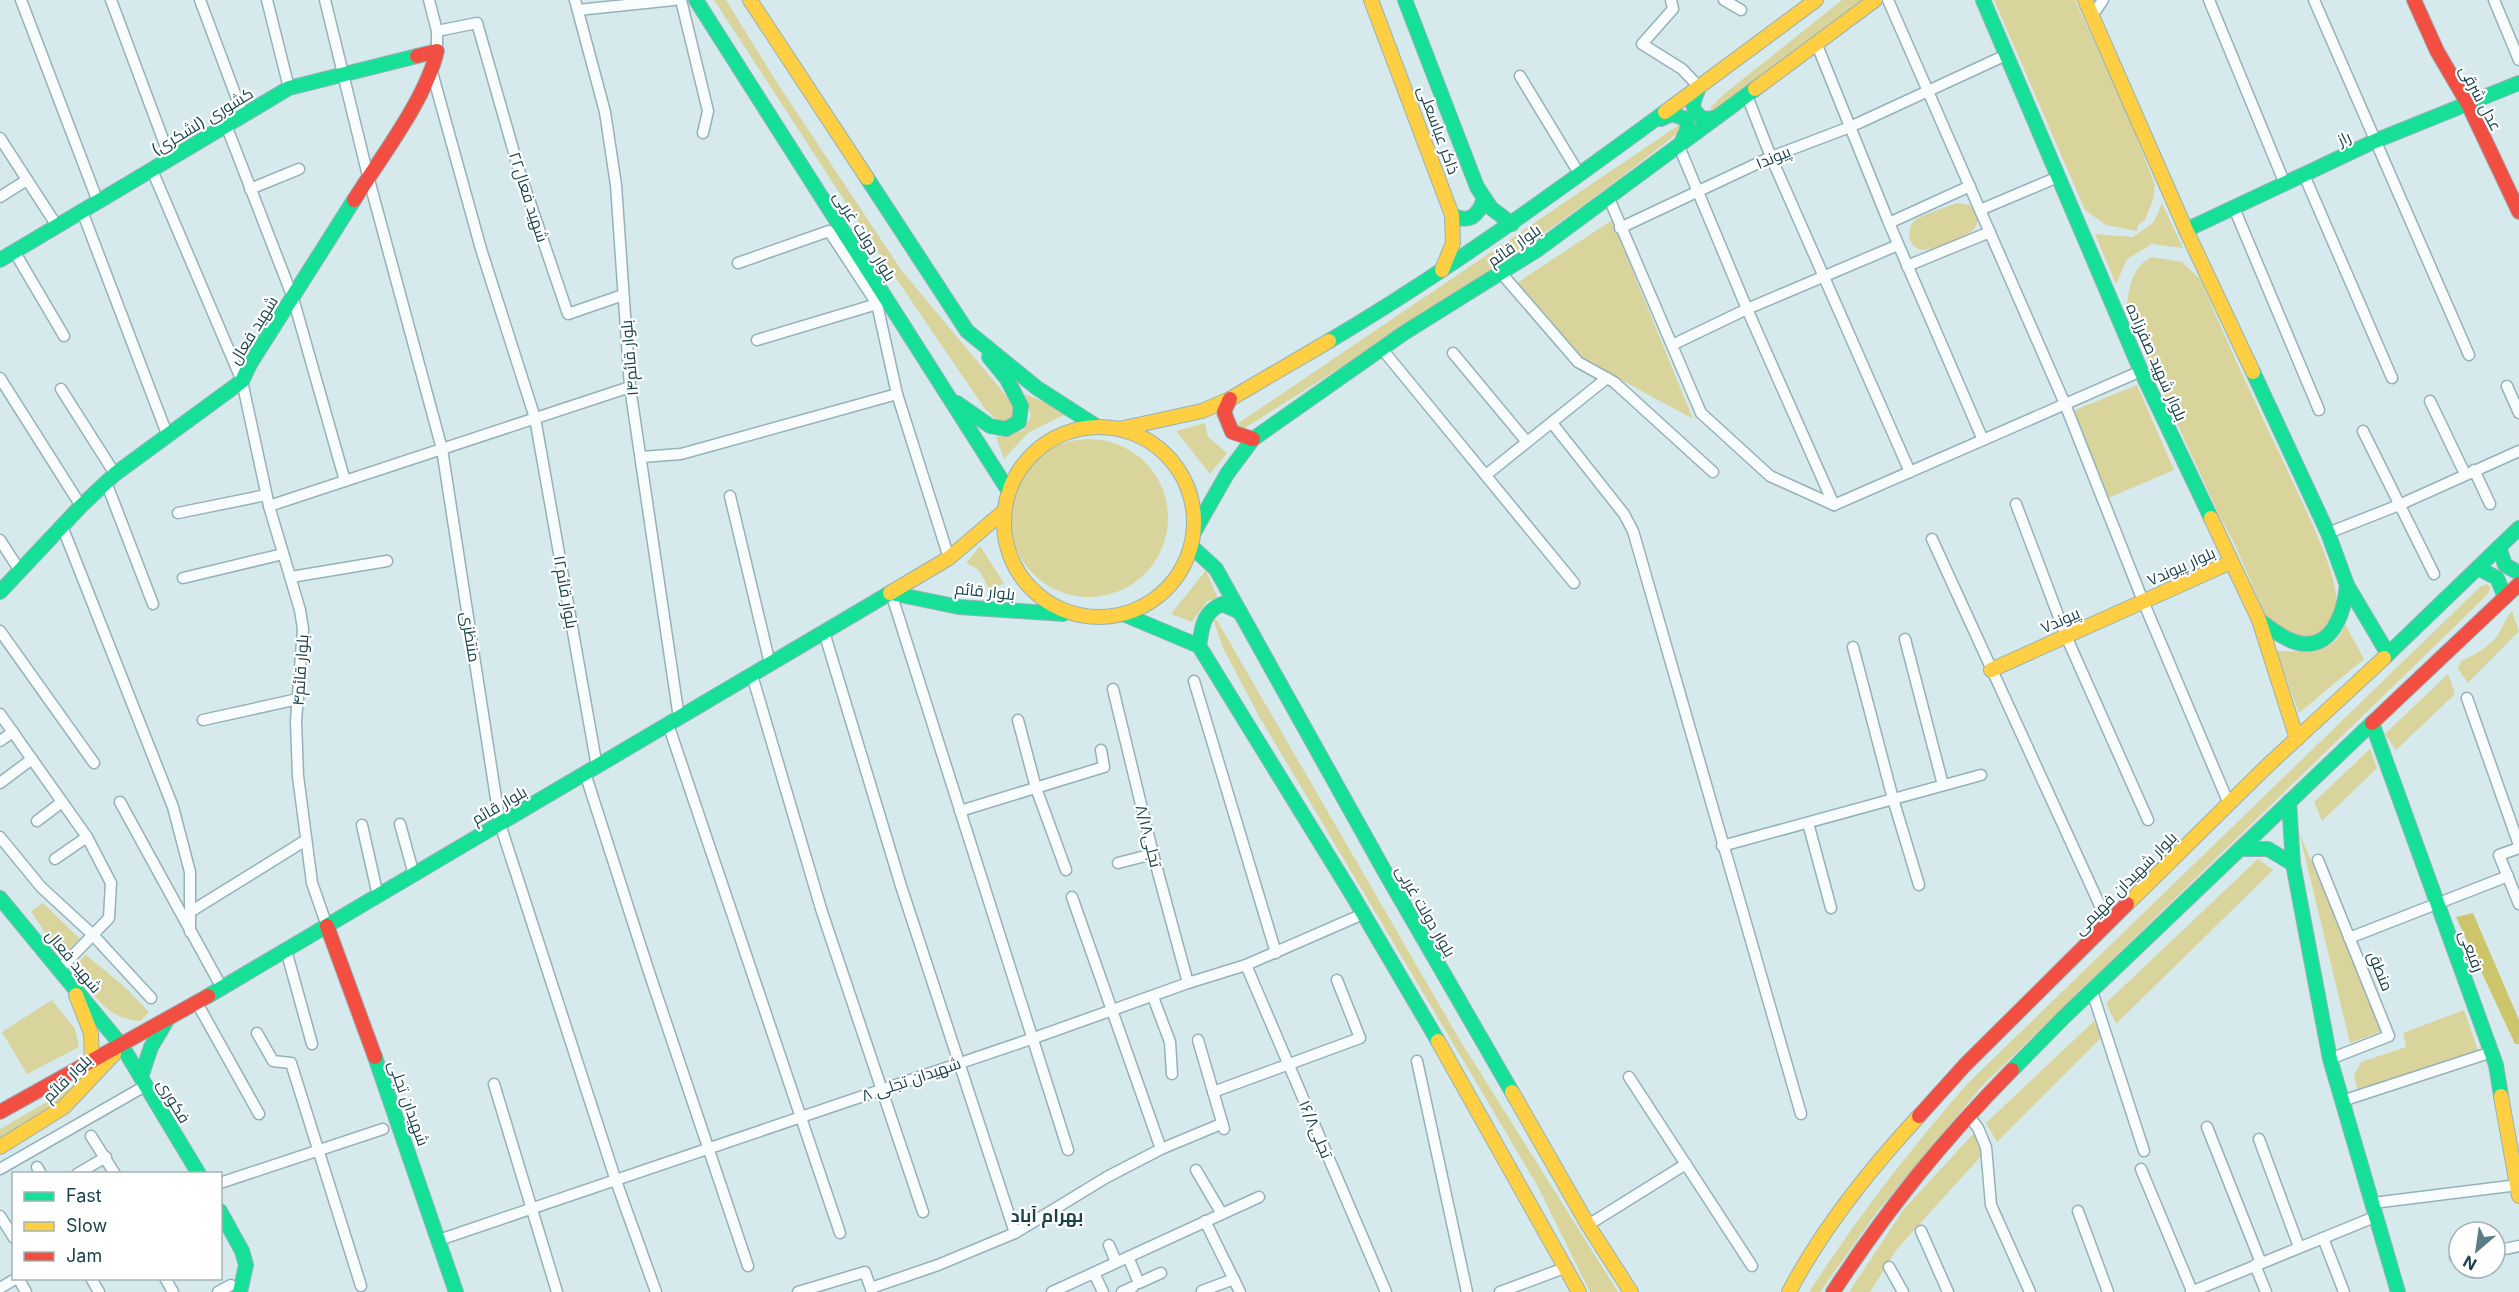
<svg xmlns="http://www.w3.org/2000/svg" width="2519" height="1292" viewBox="0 0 2519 1292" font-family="Inter,Cairo,sans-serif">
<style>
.green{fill:#d9d49c}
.forest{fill:#cdc56b}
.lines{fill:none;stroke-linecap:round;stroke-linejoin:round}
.street-casing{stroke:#95b2b8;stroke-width:13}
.fast-casing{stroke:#95b2b8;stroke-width:16}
.slow-casing{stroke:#95b2b8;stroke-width:16}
.jam-casing{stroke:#95b2b8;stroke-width:16}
.street{stroke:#f9fcfc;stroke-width:10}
.fast{stroke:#16e098;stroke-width:14}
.slow{stroke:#ffcf43;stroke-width:14}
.jam{stroke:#f24e42;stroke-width:14}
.labels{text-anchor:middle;stroke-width:4.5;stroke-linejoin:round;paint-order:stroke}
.street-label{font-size:16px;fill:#1a434d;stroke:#fff}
.neighbourhood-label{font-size:18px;font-weight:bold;fill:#1a434d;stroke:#fff}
</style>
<rect width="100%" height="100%" fill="#d6eaee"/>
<g class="green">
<polygon points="714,0 726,0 776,81 902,271 1008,398 1014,410 1014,417 1007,423 998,421 985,409 876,249"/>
<polygon points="1842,0 1864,0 1713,111 1711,110 1711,107 1724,94"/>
<polygon points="1994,0 2075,0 2129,118 2155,185 2153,200 2145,220 2138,225 2137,231 2106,225 2085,210"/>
<path d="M1679,125L1682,126L1680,131C1543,242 1392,335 1243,429L1237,424Z"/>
<path d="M1957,203L1970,205L1979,219C1977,223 1976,228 1972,231C1965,237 1934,250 1924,250C1908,250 1904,227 1917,219C1929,212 1944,208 1957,203Z"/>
<polygon points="2162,203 2183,248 2152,244 2127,259 2116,284 2095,234 2133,237 2154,222"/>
<polygon points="1612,220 1693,419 1583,359 1517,283"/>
<path d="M2152,257L2182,262L2200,279C2229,347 2260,413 2292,480C2304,507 2335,568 2336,596C2337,613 2329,624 2317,635L2295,636L2268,621L2235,545L2219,515L2127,314C2127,293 2131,266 2152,257Z"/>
<polygon points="2137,385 2174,470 2106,499 2070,412"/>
<polygon points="1025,394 1069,412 1028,433 1004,459 996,437 1007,436 1024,430 1031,416"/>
<polygon points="1205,423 1208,437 1227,453 1210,474 1176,431"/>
<circle cx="1089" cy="518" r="79"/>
<polygon points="980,546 1004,583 990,591 979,570 966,563"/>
<polygon points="1206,570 1218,599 1207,601 1192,622 1171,614"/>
<path d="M2487,584L2490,587L2488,594L1983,1085L1877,1212L1820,1292H1809C1857,1218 1910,1149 1968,1083L2481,586Z"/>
<path d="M2512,611L2519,631L2468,683L2458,669L2461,661C2474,655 2492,646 2500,632C2504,624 2506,618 2512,611Z"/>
<polygon points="1212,616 1218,622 1458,1037 1618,1292 1590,1292 1537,1185 1259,716 1223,648"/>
<path d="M2345,624L2364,659L2299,713L2276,651C2303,651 2336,656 2345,624Z"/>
<polygon points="2448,674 2455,694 2396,750 2385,734"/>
<polygon points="2370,749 2377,768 2322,821 2314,802"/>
<polygon points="2299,832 2383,1031 2350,1043"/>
<polygon points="2258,859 2273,870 2116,1024 2106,1003"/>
<polygon points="43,903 80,939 61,957 31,911"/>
<path d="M86,955L125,987L149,1012L141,1021C106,1020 92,992 73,967Z"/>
<polygon points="52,1000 75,1029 79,1047 27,1074 2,1032"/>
<polygon points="2464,1010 2478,1051 2358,1092 2354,1076 2361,1062 2406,1047 2403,1033"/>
<polygon points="2094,1021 2103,1036 1997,1142 1986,1123"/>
<polygon points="73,1087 61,1104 0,1139 0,1129"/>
<polygon points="1974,1133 1982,1155 1897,1249 1870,1292 1849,1292 1904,1209"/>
</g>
<polygon class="forest" points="2473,913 2519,1020 2519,1044 2515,1044 2456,917"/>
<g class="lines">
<defs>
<g id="street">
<polyline points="21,0 98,202"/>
<polyline points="111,0 170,158"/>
<polyline points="200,0 243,115"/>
<polyline points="267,0 289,88"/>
<polyline points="325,0 368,176 442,449 500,824 616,1181 656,1292"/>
<polyline points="429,0 437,31 437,51"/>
<polyline points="575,0 605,112 616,185 630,387 679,718"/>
<polyline points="681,0 708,111 703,133"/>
<polyline points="1671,0 1673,9 1642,44 1682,69 1700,88"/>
<polyline points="1724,0 1741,10"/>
<polyline points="1888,0 2065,404 2143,601 2229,804"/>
<polyline points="2209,0 2285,184"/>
<polyline points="2314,0 2469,355"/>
<polyline points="2494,0 2519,60"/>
<polyline points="578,10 674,0"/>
<polyline points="2092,16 2103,0"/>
<polyline points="437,31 477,23 519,170 568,314 623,295"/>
<polyline points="1817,45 1889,223 1983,440"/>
<polyline points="432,72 481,249 535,418 597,767"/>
<polyline points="1520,76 1580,175"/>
<polyline points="1747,96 1771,157 1910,472"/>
<polyline points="226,125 293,298 345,481"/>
<polyline points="0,138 57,226"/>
<polyline points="1678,144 1747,309 1834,505"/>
<polyline points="152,170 242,381 269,506 300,610 303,629 296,721 298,776 312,883 327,926"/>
<polyline points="2304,175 2392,378"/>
<polyline points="250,189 299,169"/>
<polyline points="1608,196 1701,413 1770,476 1834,505"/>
<polyline points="0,197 27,180"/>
<polyline points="2234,208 2319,410"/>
<polyline points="1980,210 2058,177"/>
<polyline points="82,211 167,434"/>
<polyline points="1889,223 1970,186"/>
<polyline points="1620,228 1771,157 1850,127 2006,55"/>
<polyline points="14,251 64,336"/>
<polyline points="738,263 829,231 877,304 897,394 949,558"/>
<polyline points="1907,266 1990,232"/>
<polyline points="1502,274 1578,362 1614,382 1713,472"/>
<polyline points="757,340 877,304"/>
<polyline points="1672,345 1747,309 1898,245"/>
<polyline points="1382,349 1574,583"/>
<polyline points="1453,353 1527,442"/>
<polyline points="0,378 81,506"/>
<polyline points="2507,386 2519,413"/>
<polyline points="61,389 115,474"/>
<polyline points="2430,401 2465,474"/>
<polyline points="1552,423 1624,514 1633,531 1801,1114"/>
<polyline points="2363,431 2434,574"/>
<polyline points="641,457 681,454 897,394"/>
<polyline points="2474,470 2490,504"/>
<polyline points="1486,475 1607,378"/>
<polyline points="106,482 153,604"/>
<polyline points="730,496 770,664"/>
<polyline points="2016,504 2066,636 2148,820"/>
<polyline points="1834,505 2141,371"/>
<polyline points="269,506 630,387"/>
<polyline points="178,513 266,495"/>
<polyline points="62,526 173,807 190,872 190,932"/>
<polyline points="2328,533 2399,505 2519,451"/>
<polyline points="1932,539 2108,923"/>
<polyline points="0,540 20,571"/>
<polyline points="291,577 387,561"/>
<polyline points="183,578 283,554"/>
<polyline points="891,593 1068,1150"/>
<polyline points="0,631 94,763"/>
<polyline points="824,632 901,886 1015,1233"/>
<polyline points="1905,639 1943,785"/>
<polyline points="1853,647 1893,799 1919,885"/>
<polyline points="752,675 822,912 923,1212"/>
<polyline points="1194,681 1276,953"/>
<polyline points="1113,689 1153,854 1188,983"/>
<polyline points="2467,698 2519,845"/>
<polyline points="0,714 87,837 111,883 109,918 60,969"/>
<polyline points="203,720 298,699"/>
<polyline points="1018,720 1036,788 1066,870"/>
<polyline points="668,724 840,1233"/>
<polyline points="0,741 13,732"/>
<polyline points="585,773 648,969 748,1266"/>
<polyline points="0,783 32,759"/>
<polyline points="120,802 222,988"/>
<polyline points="960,811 1104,767 1101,750"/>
<polyline points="37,821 62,802"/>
<polyline points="1808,823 1831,908"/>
<polyline points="400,824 414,875"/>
<polyline points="362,825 378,896"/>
<polyline points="0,837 41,887 93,935 151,998"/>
<polyline points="1722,846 1981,775"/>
<polyline points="2519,848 2499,855 2519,904"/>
<polyline points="55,859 87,837"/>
<polyline points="2318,860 2389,1036 2330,1059"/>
<polyline points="1118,863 1153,854"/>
<polyline points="1072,897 1161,1149"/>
<polyline points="190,912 306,840"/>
<polyline points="2349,938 2508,876"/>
<polyline points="286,950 312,1044"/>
<polyline points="1246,965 1386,1292"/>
<polyline points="2092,991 2144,1151"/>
<polyline points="1153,997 1170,1042 1172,1074"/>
<polyline points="197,1003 259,1114"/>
<polyline points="257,1033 273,1061 291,1063 361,1286"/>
<polyline points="1198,1040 1224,1129"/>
<polyline points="1417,1061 1467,1292"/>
<polyline points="1629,1077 1752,1266"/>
<polyline points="494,1084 557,1292"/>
<polyline points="1213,1092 1360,1038 1337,980"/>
<polyline points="2342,1101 2492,1052"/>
<polyline points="1969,1116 1978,1128 1986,1147 1991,1205 2030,1292"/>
<polyline points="2207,1127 2261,1263"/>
<polyline points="91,1136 115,1174"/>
<polyline points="2259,1139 2299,1247"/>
<polyline points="37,1167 41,1174"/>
<polyline points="0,1169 145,1086"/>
<polyline points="2141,1169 2192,1291"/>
<polyline points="1196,1170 1222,1214"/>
<polyline points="77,1174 106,1157"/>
<polyline points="220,1183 383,1129"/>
<polyline points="2373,1203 2518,1185"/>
<polyline points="2078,1211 2108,1292"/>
<polyline points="0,1216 14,1238"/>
<polyline points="1205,1221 1240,1292"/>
<polyline points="1588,1225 1686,1164"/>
<polyline points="1921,1231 1948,1292"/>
<polyline points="2323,1238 2344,1292"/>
<polyline points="439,1240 1034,1038 1188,983 1246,965 1363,914"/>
<polyline points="1109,1245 1116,1262"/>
<polyline points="2495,1251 2519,1246"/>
<polyline points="1128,1257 1139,1283 1161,1273"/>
<polyline points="2455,1257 2459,1257"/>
<polyline points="2255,1265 2266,1292"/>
<polyline points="1889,1267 1903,1292"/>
<polyline points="1094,1273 1103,1292"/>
<polyline points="18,1278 26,1292"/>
<polyline points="91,1278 99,1292"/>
<polyline points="165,1278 173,1292"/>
<polyline points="0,1288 17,1278"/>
<polyline points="871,1288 938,1265 1015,1233 1107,1177 1161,1149 1221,1124"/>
<polyline points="1202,1291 1234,1279"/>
<polyline points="218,1292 231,1285"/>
<polyline points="798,1292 865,1272 872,1292"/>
<polyline points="1052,1292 1259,1197"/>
<polyline points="1122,1292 1133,1287"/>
<polyline points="1500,1292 1567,1267"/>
<polyline points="2191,1292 2377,1216"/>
</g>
<g id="fast">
<polyline points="696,0 1008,490"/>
<polyline points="1405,0 1477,187 1491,208 1512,224"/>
<polyline points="1983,0 2141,371 2211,518"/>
<path d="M1698,90C1692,104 1690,109 1703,119L1715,118"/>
<polyline points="1661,119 1672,114 1686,119 1688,128 1682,141"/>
<polyline points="867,178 967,331 1037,388 1096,426"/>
<path d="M1452,215C1469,224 1478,216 1484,199"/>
<polyline points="2186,230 2375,141 2519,83"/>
<polyline points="0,260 289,88 417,56"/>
<path d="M1329,341C1446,272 1556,192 1665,112"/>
<polyline points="2253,372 2328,533 2347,585 2388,654"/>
<polyline points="957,403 990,426 1006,429 1019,422 1021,406 1007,379 989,357"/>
<polyline points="1194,532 1227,474 1253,439 1404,333 1537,250 1755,89"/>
<polyline points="1192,547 1216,569 1385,872 1512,1092"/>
<polyline points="2499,547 2505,565 2519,573"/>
<polyline points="2478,568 2497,578 2505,597"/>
<polyline points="0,592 81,506 115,474 242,381 250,364 354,200"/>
<polyline points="891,593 959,607 1063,614"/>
<polyline points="1123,614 1199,646 1350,891 1438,1041"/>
<path d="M2259,620C2270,628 2282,638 2295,642C2332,653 2344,613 2347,585"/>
<path d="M1199,646C1202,627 1203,612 1222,604L1240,612"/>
<polyline points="2384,658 2519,528"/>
<polyline points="2372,723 2496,1065 2501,1096"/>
<polyline points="2289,802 2293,864 2330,1059 2398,1292"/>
<polyline points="2240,849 2268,849 2293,864"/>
<polyline points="0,898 122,1046 199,1174"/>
<polyline points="208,996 890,593"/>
<polyline points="375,1057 456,1292"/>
<polyline points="2012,1070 2064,1017 2372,723"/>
<polyline points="141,1077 151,1047 166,1022"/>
<polyline points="220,1211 242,1251 246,1265 240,1292"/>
</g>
<g id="slow">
<polyline points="750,0 867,178"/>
<polyline points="1371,0 1452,215 1453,243 1442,270"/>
<polyline points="2085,0 2186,230 2253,372"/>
<polyline points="1755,89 1875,0"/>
<polyline points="1665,112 1816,0"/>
<circle cx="1099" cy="522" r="95"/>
<polyline points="1119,429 1202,411 1230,399 1329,341"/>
<polyline points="2211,518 2259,620 2297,739"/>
<polyline points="890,593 949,558 1003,512"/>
<polyline points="1991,670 2231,562"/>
<polyline points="2127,904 2266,767 2384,658"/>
<polyline points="76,995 91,1033 92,1061"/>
<polyline points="1438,1041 1579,1292"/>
<polyline points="1512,1092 1588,1225 1631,1292"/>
<polyline points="2501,1096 2519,1196"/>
<polyline points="0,1147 64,1107 114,1054"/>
<path d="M1789,1292C1822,1229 1870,1169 1919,1116"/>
</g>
<g id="jam">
<polyline points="2414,0 2437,51 2468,104 2519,212"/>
<path d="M354,200C381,157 426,99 437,51L417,56"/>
<polyline points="1230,399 1224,412 1232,432 1253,439"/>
<polyline points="2372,723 2519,584"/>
<polyline points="327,926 375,1057"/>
<polyline points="0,1112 208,996"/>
<polyline points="1919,1116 1965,1065 2127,904"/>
<path d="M1833,1292C1888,1208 1942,1141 2012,1070"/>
</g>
</defs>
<use href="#street" class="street-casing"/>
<use href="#fast" class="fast-casing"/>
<use href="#slow" class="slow-casing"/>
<use href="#jam" class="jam-casing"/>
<use href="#street" class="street"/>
<use href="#fast" class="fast"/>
<use href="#slow" class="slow"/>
<use href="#jam" class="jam"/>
</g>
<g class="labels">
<g class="street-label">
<text transform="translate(2481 98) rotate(62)" y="6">عدل شرقی</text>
<text transform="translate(202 121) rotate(-31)" y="6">کشوری (لشکری)</text>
<text transform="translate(1439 130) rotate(70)" y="6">ذاکر عباسعلی</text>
<text transform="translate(2344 138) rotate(-25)" y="6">راز</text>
<text transform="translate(1773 157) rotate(-23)" y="6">پیوند۱</text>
<text transform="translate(529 197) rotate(72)" y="6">شهید فعال۲۲</text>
<text transform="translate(865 236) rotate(58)" y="6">بلوار دولت غربی</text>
<text transform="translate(1514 245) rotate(-35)" y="6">بلوار قائم</text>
<text transform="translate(253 330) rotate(-58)" y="6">شهید فعال</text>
<text transform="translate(629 358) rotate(-95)" y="6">بلوار قائم۱۴</text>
<text transform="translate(2157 362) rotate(66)" y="6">بلوار شهید صفرزاده</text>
<text transform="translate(2181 566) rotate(-24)" y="6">بلوار پیوند۷</text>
<text transform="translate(985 591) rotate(6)" y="6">بلوار قائم</text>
<text transform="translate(566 592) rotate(80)" y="6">بلوار قائم۱۲</text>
<text transform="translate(2060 620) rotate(-24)" y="6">پیوند۷</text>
<text transform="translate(471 637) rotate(81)" y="6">منتظزی</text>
<text transform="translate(300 670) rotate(-86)" y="6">بلوار قائم۴</text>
<text transform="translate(499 805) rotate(-30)" y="6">بلوار قائم</text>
<text transform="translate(1149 836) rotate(76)" y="6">تجلی۸/۱۸</text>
<text transform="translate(2125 883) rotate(-45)" y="6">بلوار شهیدان فهیمی</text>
<text transform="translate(1426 911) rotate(60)" y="6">بلوار دولت غربی</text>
<text transform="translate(2472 951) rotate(69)" y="6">رفیعی</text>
<text transform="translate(74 961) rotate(50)" y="6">شهید فعال</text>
<text transform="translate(2381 971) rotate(68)" y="6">منطق</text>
<text transform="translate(67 1078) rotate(-44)" y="6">بلوار قائم</text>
<text transform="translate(911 1079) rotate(-19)" y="6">شهیدان تجلی ۸</text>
<text transform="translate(174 1101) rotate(59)" y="6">فکوری</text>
<text transform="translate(409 1103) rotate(70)" y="6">شهیدان تجلی</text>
<text transform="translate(1316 1129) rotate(67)" y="6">تجلی۱۶/۸</text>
</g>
<g class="neighbourhood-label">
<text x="1047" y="1222">بهرام آباد</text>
</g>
</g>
<rect x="12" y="1172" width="210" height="108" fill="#ffffff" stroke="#a3b4b8" stroke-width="1.5"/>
<rect x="24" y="1192" width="30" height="9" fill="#16e098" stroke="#a3b4b8" stroke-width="1.5"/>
<text x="66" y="1202" font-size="18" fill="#1a434d">Fast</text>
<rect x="24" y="1222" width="30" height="9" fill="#ffcf43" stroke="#a3b4b8" stroke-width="1.5"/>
<text x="66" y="1232" font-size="18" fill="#1a434d">Slow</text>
<rect x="24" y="1252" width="30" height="9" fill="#f24e42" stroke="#a3b4b8" stroke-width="1.5"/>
<text x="66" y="1262" font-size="18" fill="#1a434d">Jam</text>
<g transform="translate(2477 1250) rotate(209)"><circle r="28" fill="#ffffff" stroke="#a3b4b8" stroke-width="1.5"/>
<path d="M0-4.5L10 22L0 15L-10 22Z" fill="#5c7d85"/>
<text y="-9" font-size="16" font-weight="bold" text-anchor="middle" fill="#1a434d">N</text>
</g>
</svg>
